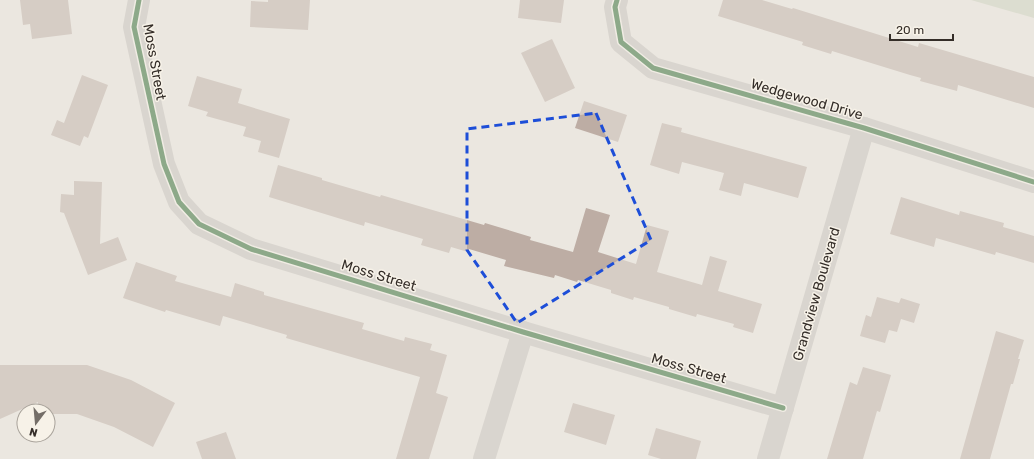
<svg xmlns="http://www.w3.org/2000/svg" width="1034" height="459" viewBox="0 0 1034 459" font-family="Rubik,sans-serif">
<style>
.green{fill:#cbd0bc}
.building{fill:#bdada4}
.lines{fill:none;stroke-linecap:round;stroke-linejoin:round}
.minor{stroke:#c4bfba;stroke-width:22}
.cycleway-casing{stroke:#f7f2e8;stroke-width:8}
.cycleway{stroke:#1b5e20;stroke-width:5}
.marked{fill:none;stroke:#1d4ed8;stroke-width:3;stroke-dasharray:8 5;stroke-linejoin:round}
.labels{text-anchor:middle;stroke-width:3;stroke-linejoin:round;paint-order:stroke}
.street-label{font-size:14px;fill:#342d28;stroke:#f7f2e8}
</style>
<rect width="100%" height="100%" fill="#ebe7e0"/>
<polygon class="green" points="971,0 1034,0 1034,18"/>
<g class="building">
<polygon points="20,0 68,0 72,34 32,39 30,24 23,25"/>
<polygon points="268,0 310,0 308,30 250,27 251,1 268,2"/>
<polygon points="520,0 564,0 561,23 518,18"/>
<polygon points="723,0 762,0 792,9 793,8 918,47 919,43 1034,77 1034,108 958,85 957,91 920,81 921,78 910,75 832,51 831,54 802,45 803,42 718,16"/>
<polygon points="552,39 575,88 545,102 521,53"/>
<polygon points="82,75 108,85 88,138 84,136 80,146 51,135 57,120 64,123"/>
<polygon points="197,76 242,89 238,103 290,119 279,158 258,152 261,141 243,136 246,127 206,116 208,112 188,106"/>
<polygon points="584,101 627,115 618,142 575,128"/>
<polygon points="662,123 682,128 681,132 807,167 798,198 744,183 741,196 719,190 724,173 682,162 679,174 650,165"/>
<polygon points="278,165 322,178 322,180 380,197 381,195 484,225 485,223 531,237 530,240 573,252 586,208 610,215 598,252 636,264 647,225 669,231 657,272 702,285 710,256 727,261 718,291 762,304 753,333 733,327 734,324 697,314 696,317 669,309 669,307 634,297 633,300 611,293 611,290 578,280 577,282 555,275 554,278 504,266 506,260 469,249 468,252 451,247 449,253 421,245 423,239 365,222 364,226 269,197"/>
<polygon points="74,181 102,182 100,244 118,237 127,260 88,275 64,213 60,212 61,194 74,195"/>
<polygon points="901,197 959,215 960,211 1004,223 1003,227 1034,236 1034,263 996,252 995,255 936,238 934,247 890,234"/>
<polygon points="136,262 177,276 175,281 231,297 235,283 264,292 264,295 364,323 362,329 404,341 405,337 432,344 430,350 447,355 436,393 448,397 429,459 396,459 420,377 286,338 287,335 223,316 220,326 166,310 165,312 123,298"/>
<polygon points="877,297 899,303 901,298 920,304 914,323 901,319 897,332 889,330 885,343 860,336 866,315 871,317"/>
<polygon points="996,331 1024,340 1018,359 1020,359 1013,384 1011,384 990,459 960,459"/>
<polygon points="0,365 87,365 131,380 175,403 153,447 114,427 77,414 48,414 48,411 38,411 38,402 0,419"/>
<polygon points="863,367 891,375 880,412 877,411 863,459 827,459 850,382 857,385"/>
<polygon points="573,403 615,415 606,445 564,432"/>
<polygon points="656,428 701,441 696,459 661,459 648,455"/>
<polygon points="226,432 236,459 202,459 196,442"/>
</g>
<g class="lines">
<g class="minor">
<polyline points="139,0 134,27 164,164 179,202 199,224 251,249 523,332 783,408"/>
<polyline points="617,0 615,7 621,42 653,68 864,128 1034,182"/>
<polyline points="484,459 523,332"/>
<polyline points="768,459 864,128"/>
</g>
<defs>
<g id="cycleway">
<polyline points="139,0 134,27 164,164 179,202 199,224 251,249 523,332 783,408"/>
<polyline points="617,0 615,7 621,42 653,68 864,128 1034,182"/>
</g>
</defs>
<use href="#cycleway" class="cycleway-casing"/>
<use href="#cycleway" class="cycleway"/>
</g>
<path d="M0 0H1034V459H0ZM596,113L651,240L517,323L467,250V129Z" fill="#ebe7e0" fill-opacity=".55" fill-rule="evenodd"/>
<path class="marked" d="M596,113L651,240L517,323L467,250V129Z"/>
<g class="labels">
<g class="street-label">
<text transform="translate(155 62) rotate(80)" y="5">Moss Street</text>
<text transform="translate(807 99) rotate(16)" y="5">Wedgewood Drive</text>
<text transform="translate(379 275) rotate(17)" y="5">Moss Street</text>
<text transform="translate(816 294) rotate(-74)" y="5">Grandview Boulevard</text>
<text transform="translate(689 368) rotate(16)" y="5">Moss Street</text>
</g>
</g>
<g transform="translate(36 423) rotate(196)"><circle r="19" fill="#f7f2e8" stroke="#a9a39b"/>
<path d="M0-3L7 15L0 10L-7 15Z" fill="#746e68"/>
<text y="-6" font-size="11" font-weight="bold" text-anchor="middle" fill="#342d28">N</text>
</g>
<path d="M890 34v6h63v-6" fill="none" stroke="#342d28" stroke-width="2"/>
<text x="896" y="34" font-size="12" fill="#342d28" stroke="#f7f2e8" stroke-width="3" paint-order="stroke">20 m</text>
</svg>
